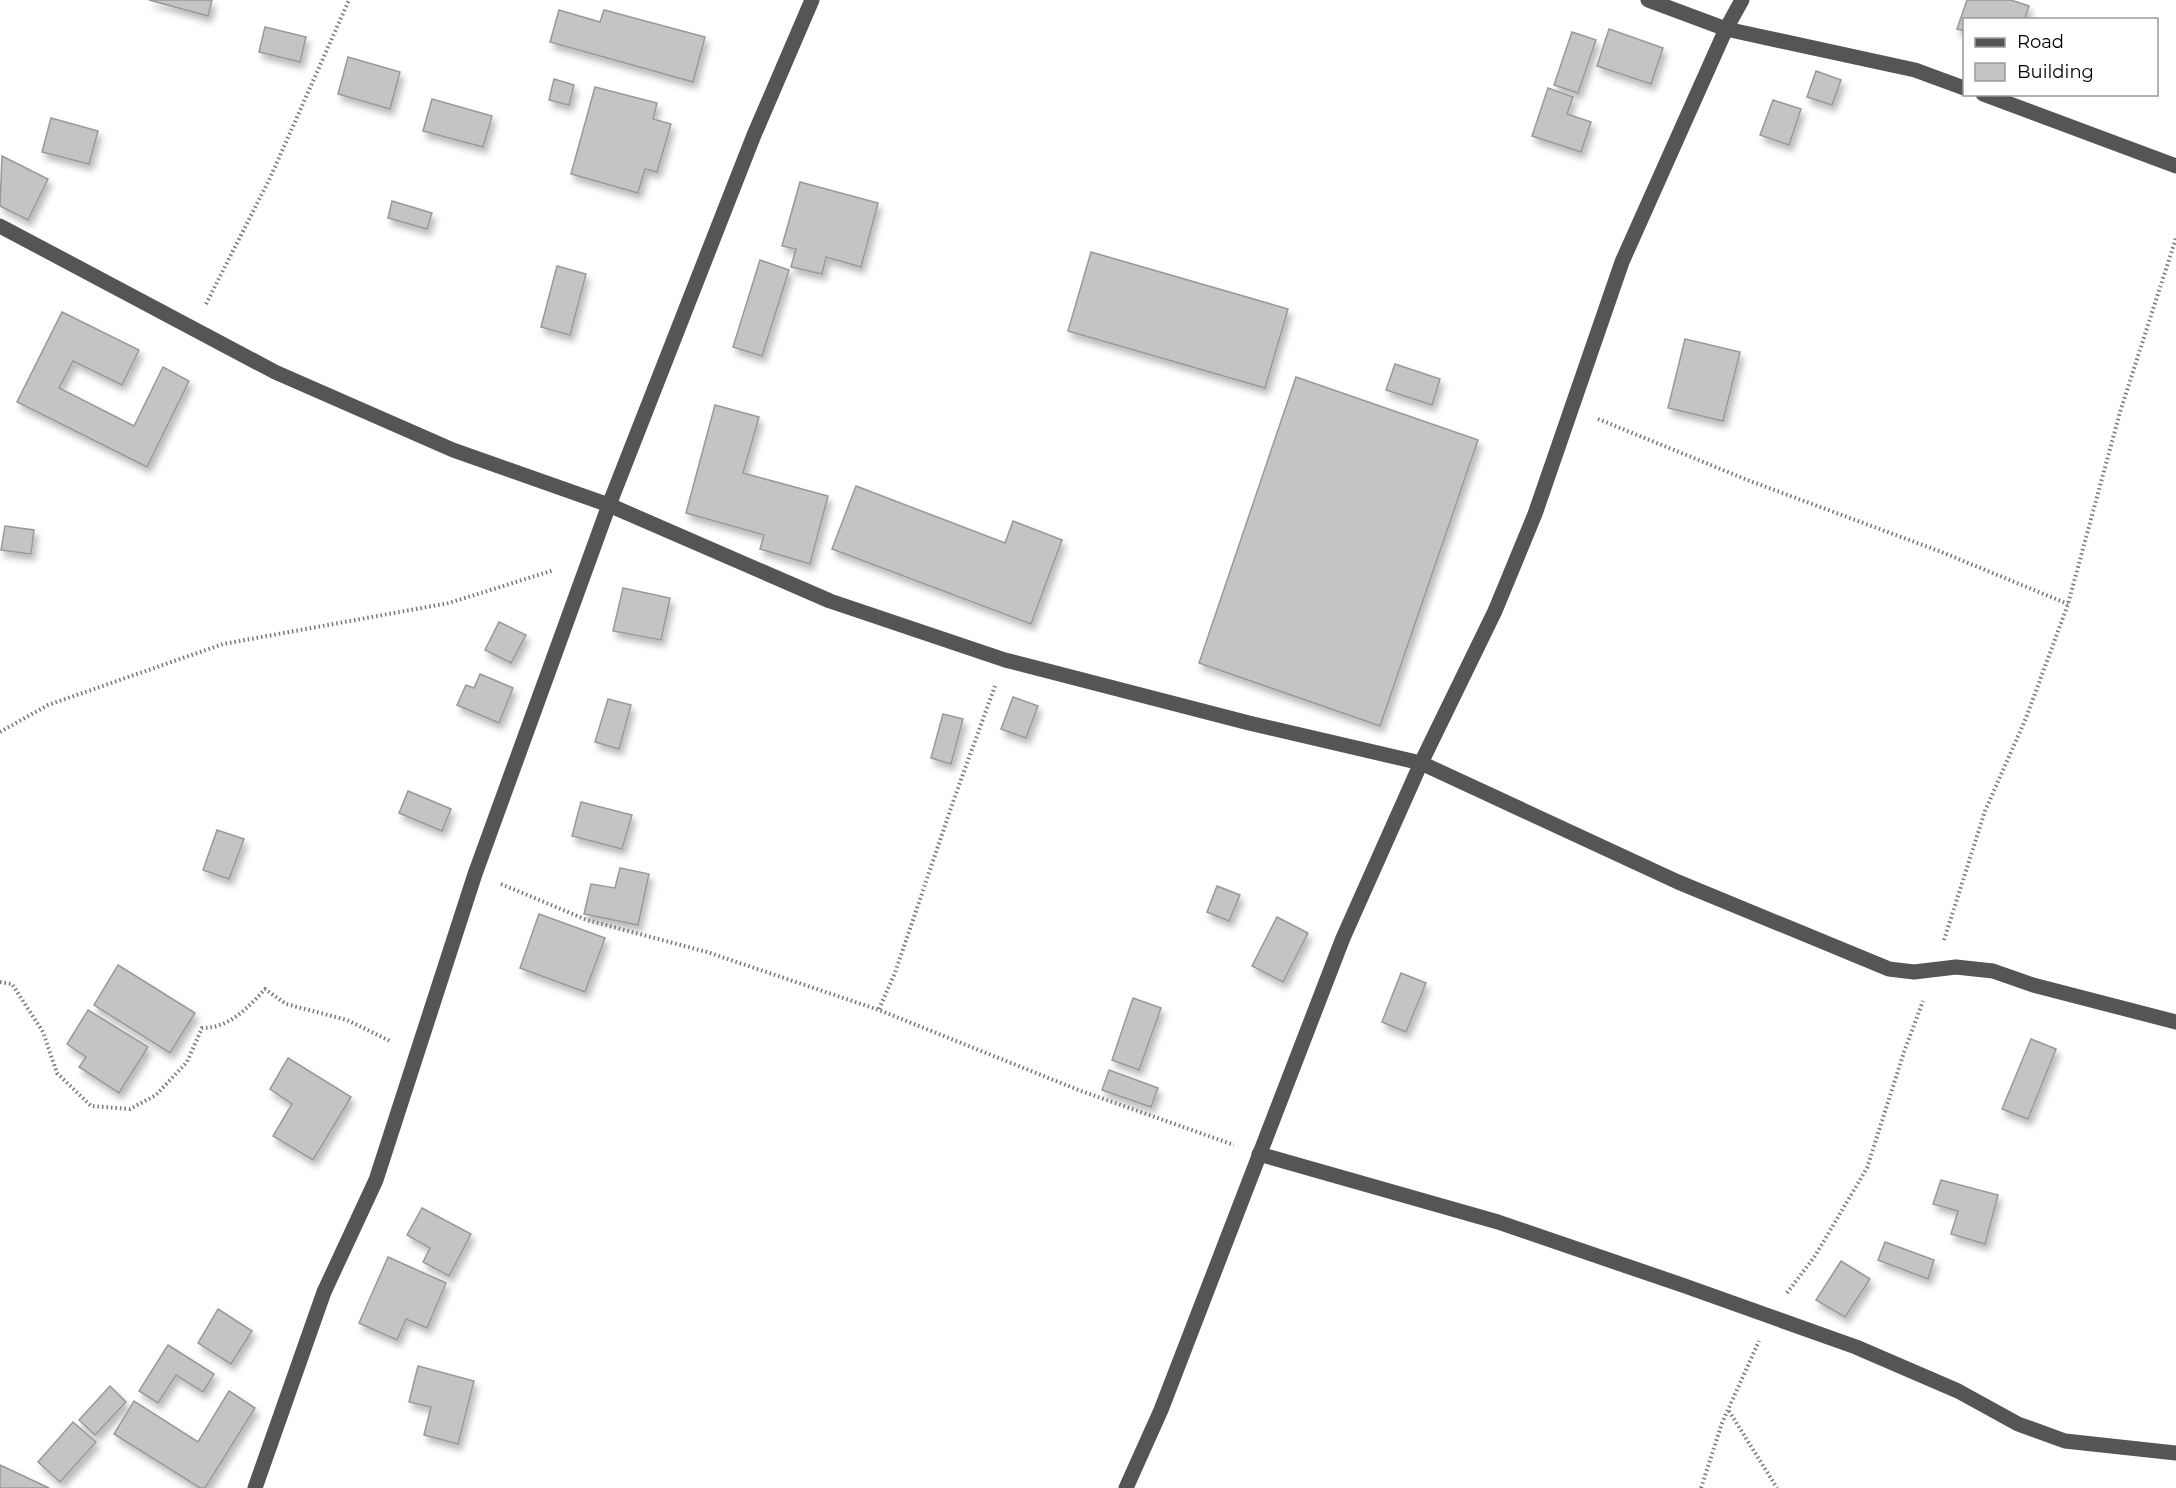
<svg xmlns="http://www.w3.org/2000/svg" width="2176" height="1488" viewBox="0 0 2176 1488" font-family="Montserrat,sans-serif">
<style>
.building{fill:#c4c4c4;stroke:#999;stroke-width:1.5;filter:url(#shadow)}
.lines{fill:none;stroke-linecap:round;stroke-linejoin:round}
.path{stroke:#777;stroke-width:4;stroke-dasharray:1.5 3;stroke-linecap:butt}
.minor{stroke:#555;stroke-width:15}
</style>
<defs>
<filter id="shadow"><feDropShadow dx="3.5" dy="6" stdDeviation="3" flood-color="#0004"/></filter>
</defs>
<rect width="100%" height="100%" fill="#fff"/>
<g class="building">
<polygon points="149,0 212,0 208,16"/>
<polygon points="1967,0 2011,0 2029,6 2024,20 1964,20 1964,31 1957,29"/>
<polygon points="559,10 600,22 604,10 705,37 693,82 550,42"/>
<polygon points="265,27 306,37 300,62 259,52"/>
<polygon points="1609,29 1663,48 1651,84 1597,66"/>
<polygon points="1572,32 1596,40 1578,93 1554,85"/>
<polygon points="348,57 400,72 390,109 338,94"/>
<polygon points="1816,71 1841,80 1832,105 1807,97"/>
<polygon points="554,79 574,85 569,105 549,100"/>
<polygon points="595,87 657,103 653,119 671,124 657,172 645,169 638,193 571,174"/>
<polygon points="1548,88 1573,97 1567,114 1591,122 1581,152 1532,136"/>
<polygon points="432,99 492,116 483,147 423,131"/>
<polygon points="1773,100 1801,109 1789,145 1760,135"/>
<polygon points="51,118 98,131 89,164 42,152"/>
<polygon points="2,156 48,179 28,220 0,206"/>
<polygon points="800,182 878,203 861,267 826,257 822,274 791,267 796,249 782,246"/>
<polygon points="392,201 432,213 427,229 388,218"/>
<polygon points="1091,252 1288,309 1265,388 1068,331"/>
<polygon points="760,260 789,270 762,356 733,347"/>
<polygon points="557,266 586,274 570,335 541,327"/>
<polygon points="62,312 139,350 122,385 73,361 59,388 134,426 163,367 189,381 147,467 17,402"/>
<polygon points="1685,339 1740,352 1723,421 1668,408"/>
<polygon points="1395,364 1440,379 1432,405 1386,390"/>
<polygon points="1296,377 1478,440 1380,726 1199,663"/>
<polygon points="715,405 759,417 743,473 828,496 810,564 760,549 764,535 686,513"/>
<polygon points="856,486 1005,543 1013,521 1062,540 1031,624 832,549"/>
<polygon points="5,526 34,530 31,554 1,550"/>
<polygon points="623,588 670,598 661,640 613,631"/>
<polygon points="499,622 526,635 511,663 485,650"/>
<polygon points="480,674 513,688 499,723 457,705 466,685 474,688"/>
<polygon points="1013,697 1038,706 1026,738 1001,729"/>
<polygon points="608,699 631,705 619,749 595,742"/>
<polygon points="943,714 963,719 951,764 931,758"/>
<polygon points="408,791 451,809 442,831 399,813"/>
<polygon points="581,802 632,815 622,849 572,836"/>
<polygon points="217,830 244,839 229,879 203,870"/>
<polygon points="620,868 649,874 638,925 584,914 591,884 615,888"/>
<polygon points="1217,886 1240,895 1229,921 1207,912"/>
<polygon points="539,914 605,938 585,992 520,968"/>
<polygon points="1277,917 1308,933 1283,982 1252,966"/>
<polygon points="118,965 195,1013 170,1053 94,1005"/>
<polygon points="1401,973 1426,983 1406,1032 1382,1022"/>
<polygon points="1133,998 1161,1008 1139,1070 1112,1060"/>
<polygon points="88,1010 148,1047 119,1093 79,1067 86,1057 67,1044"/>
<polygon points="2031,1039 2056,1049 2028,1119 2002,1109"/>
<polygon points="288,1058 351,1097 313,1160 273,1136 292,1104 270,1089"/>
<polygon points="1109,1070 1158,1088 1151,1107 1102,1090"/>
<polygon points="1941,1180 1998,1195 1985,1244 1951,1234 1958,1211 1933,1204"/>
<polygon points="422,1208 471,1234 449,1276 423,1262 430,1248 407,1235"/>
<polygon points="1885,1242 1934,1260 1928,1279 1878,1260"/>
<polygon points="388,1257 446,1283 427,1328 406,1319 397,1340 359,1323"/>
<polygon points="1841,1261 1870,1279 1845,1317 1816,1300"/>
<polygon points="218,1309 252,1331 231,1364 198,1343"/>
<polygon points="168,1345 214,1374 203,1392 176,1375 158,1403 139,1391"/>
<polygon points="418,1366 474,1381 458,1444 424,1435 431,1407 409,1402"/>
<polygon points="110,1386 126,1402 95,1435 79,1420"/>
<polygon points="229,1391 255,1408 205,1488 200,1488 114,1434 134,1401 198,1442"/>
<polygon points="73,1422 96,1442 60,1482 38,1462"/>
<polygon points="0,1465 49,1488 0,1488"/>
</g>
<g class="lines">
<g class="path">
<polyline points="206,304 270,178 349,0"/>
<polyline points="1598,419 1750,481 1939,551 2068,604"/>
<polyline points="0,732 48,705 223,644 449,603 554,570"/>
<polyline points="501,884 587,920 707,952 879,1010 1076,1089 1234,1145"/>
<polyline points="1944,940 1985,811 2026,718 2068,604 2120,412 2176,238"/>
<path d="M0,982L12,984L43,1032L57,1073L91,1106L130,1109L156,1095L187,1062L202,1028C229,1028 248,1008 265,989L286,1004L347,1020L392,1042"/>
<polyline points="879,1009 895,973 954,799 995,686"/>
<polyline points="1787,1293 1815,1256 1867,1168 1904,1052 1923,1001"/>
<polyline points="1729,1411 1777,1488"/>
<polyline points="1701,1488 1722,1423 1759,1341"/>
</g>
<g class="minor">
<polyline points="1648,0 1726,29 1915,70 1964,88"/>
<polyline points="1983,94 2176,166"/>
<polyline points="0,226 275,372 453,450 609,505 830,601 1005,660 1249,723 1421,763 1678,882 1889,969 1914,972 1956,967 1993,971 2033,985 2176,1022"/>
<polyline points="1259,1154 1498,1222 1685,1286 1856,1347 1958,1391 2018,1424 2065,1441 2176,1453"/>
<polyline points="255,1488 324,1292 376,1180 475,874 609,505 754,135 812,0"/>
<polyline points="1126,1488 1161,1410 1343,938 1421,763 1495,611 1535,514 1622,262 1726,29 1742,0"/>
</g>
</g>
<rect x="1963" y="18" width="195" height="78" fill="#ffffff" stroke="#999999" stroke-width="1.5"/>
<rect x="1975" y="38" width="30" height="9" fill="#555555" stroke="#999999" stroke-width="1.5"/>
<text x="2017" y="48" font-size="18" fill="#000000">Road</text>
<rect x="1975" y="63" width="30" height="18" fill="#c4c4c4" stroke="#999999" stroke-width="1.5"/>
<text x="2017" y="78" font-size="18" fill="#000000">Building</text>
</svg>
